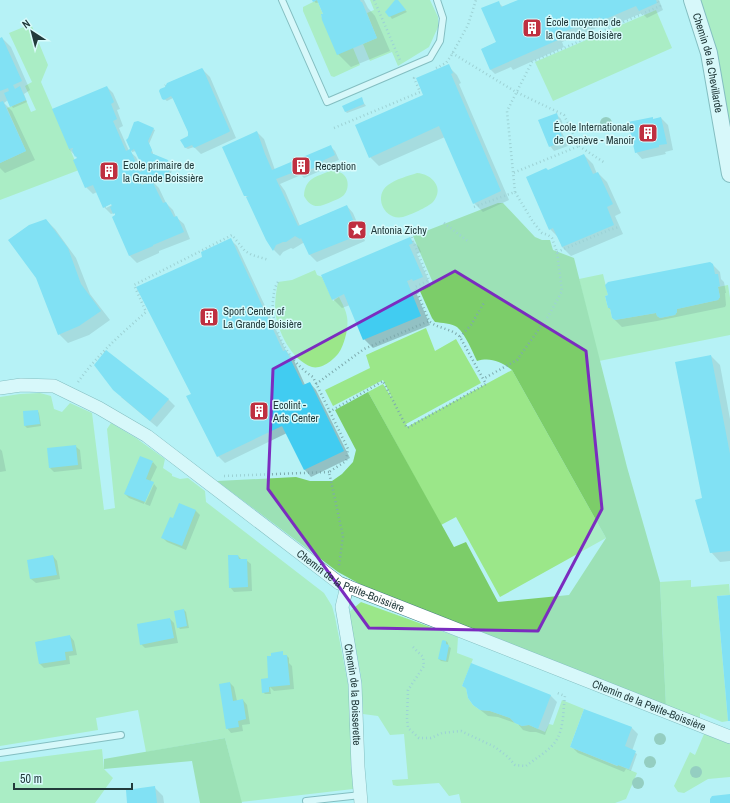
<svg xmlns="http://www.w3.org/2000/svg" width="730" height="803" viewBox="0 0 730 803" font-family="'Archivo Narrow',sans-serif">
<style>
.green{fill:#9be789}
.forest{fill:#7ccd69}
.shadow{fill:#0003;fill-rule:evenodd}
.building{fill:#41ccf1;fill-rule:evenodd}
.lines{fill:none;stroke-linecap:round;stroke-linejoin:round}
.service-casing{stroke:#467f82;stroke-width:8}
.minor-casing{stroke:#467f82;stroke-width:14}
.tertiary-casing{stroke:#467f82;stroke-width:18}
.path{stroke:#7daaad;stroke-width:2.5;stroke-dasharray:1 3;stroke-linecap:butt}
.service{stroke:#fff;stroke-width:6}
.minor{stroke:#fff;stroke-width:13}
.tertiary{stroke:#fff;stroke-width:16}
.tree{fill:#6ca380}
.marked{fill:none;stroke:#7b2cbf;stroke-width:3;stroke-linejoin:round}
.labels{text-anchor:middle;stroke-width:3;stroke-linejoin:round;paint-order:stroke}
.poi-label{font-size:11px;fill:#223a3b;stroke:#d8fbfc;text-anchor:start}
.street-label{font-size:11px;fill:#223a3b;stroke:#d8fbfc}
</style>
<rect width="100%" height="100%" fill="#b7f2f5"/>
<g class="green">
<polygon points="317,0 323,14 321,15 323,20 353,48 360,65 334,77 331,76 303,11 303,7"/>
<polygon points="370,0 430,0 438,17 438,27 429,47 398,66 392,52 370,61 363,44 377,38 367,13 374,10"/>
<polygon points="700,0 730,0 730,133 713,39"/>
<polygon points="656,10 672,48 553,101 535,62"/>
<polygon points="31,24 48,65 41,82 79,170 0,200 0,163 26,151 7,108 26,100 31,112 36,110 25,86 32,82 9,33"/>
<path d="M330,171C333,171 337,171 339,172C349,175 350,188 344,195C341,198 336,200 333,201C320,207 312,210 304,196C305,178 316,177 330,171Z"/>
<path d="M417,173C432,174 445,188 433,202C428,207 410,215 403,217C384,221 373,196 388,185C396,179 408,176 417,173Z"/>
<path d="M315,270L317,275L322,277L333,301L339,297C342,303 346,310 347,317C349,326 345,341 341,349C337,358 322,370 312,367C291,360 277,330 275,310C275,301 276,291 278,282L292,280Z"/>
<polygon points="603,274 608,295 605,296 608,308 610,308 612,318 615,320 656,313 657,316 660,318 675,315 677,312 677,309 718,300 720,297 718,287 728,285 730,298 730,335 599,361 579,279"/>
<polygon points="426,328 435,351 456,339 481,383 406,424 407,427 512,370 606,538 500,597 456,517 441,525 368,392 383,384 393,400 383,380 333,406 325,390 370,368 366,355"/>
<polygon points="40,393 51,396 54,409 62,412 70,403 92,413 104,510 115,508 107,429 111,423 136,438 165,459 163,468 172,474 172,476 180,479 188,478 205,491 206,502 324,593 332,606 335,617 350,694 353,789 241,802 225,738 146,752 138,710 96,718 98,730 0,746 0,397 20,394"/>
<polygon points="691,580 691,587 729,584 730,595 717,596 728,721 722,722 700,713 700,718 666,706 660,582"/>
<polygon points="361,602 458,637 457,653 473,659 462,686 466,688 468,698 473,705 480,710 490,711 510,718 515,723 522,726 529,725 545,732 549,724 553,725 562,700 584,709 570,747 617,766 618,765 637,773 626,799 615,803 461,803 459,794 449,796 439,783 397,786 393,785 392,780 408,779 404,734 390,735 378,716 363,714 361,676 349,612"/>
<polygon points="704,734 730,744 730,777 708,779 684,793 678,792 674,786 690,752 695,755"/>
<polygon points="102,749 104,769 113,778 95,803 0,803 0,762"/>
</g>
<g class="forest">
<path d="M498,203H503L535,237L542,240H550L553,250L574,258L627,467L660,582L666,706L367,588L338,572L217,481L296,477L310,481H332L342,474L353,462L356,450L335,410L368,392L454,547L466,542L498,602L569,595L606,538L512,370C501,362 491,357 477,361C472,351 466,335 457,327C451,323 442,323 435,322L432,318L419,289L433,283L413,236Z"/>
<polygon points="225,738 242,803 200,803 192,761 104,769 104,759"/>
</g>
<g class="shadow">
<polygon points="313,0 364,0 368,8 375,16 390,51 351,67 338,54 319,2 316,3"/>
<polygon points="396,0 407,12 392,19 387,12"/>
<polygon points="520,0 659,0 663,10 647,18 642,13 609,27 606,24 562,42 564,47 513,70 511,67 495,74 491,70 482,49 497,42 498,2 503,7"/>
<polygon points="2,38 11,47 30,90 24,94 27,102 13,108 8,100 4,103 12,111 35,160 5,173 0,168 0,39"/>
<polygon points="448,66 457,75 461,83 459,84 509,200 483,212 474,203 445,137 379,166 370,157"/>
<polygon points="203,70 210,77 236,138 201,154 194,147 188,149 184,147 189,132 173,98 167,101 163,98 166,88 164,84 167,86"/>
<path d="M107,87L113,93L120,109L117,110L123,126L119,128L129,151L136,157L143,172L147,175L136,151L132,152L127,140L153,129L155,130L149,144L153,153V154L167,161L172,170L169,179L155,184L159,188L166,203L173,210L176,217L184,224L190,239L159,251V253L137,263L130,256L113,217L116,215L114,213L111,214L104,207L97,192L93,194L86,187L78,159L69,149ZM115,202L116,203L106,208V206Z"/>
<polygon points="361,99 366,106 347,113 345,111"/>
<polygon points="557,115 561,119 563,125 559,126 568,146 554,151 550,146"/>
<polygon points="652,118 654,120 661,118 668,125 673,150 665,152 666,154 642,159 636,152"/>
<polygon points="257,132 264,139 275,170 331,147 335,151 339,160 326,165 327,168 304,178 301,175 280,184 285,191 300,226 347,206 353,213 365,241 317,262 310,255 305,243 303,243 293,249 291,248 283,252 280,256 274,250 267,240 248,198 245,195"/>
<polygon points="584,155 593,164 597,174 598,173 607,182 621,213 615,216 623,234 571,256 562,247 559,238 550,229 548,171"/>
<polygon points="46,220 55,229 76,258 90,294 110,320 89,335 68,343 59,334"/>
<polygon points="410,238 419,247 421,252 417,254 431,286 423,290 421,288 415,290 430,325 373,348 364,339 350,305 342,308 333,299"/>
<polygon points="230,239 237,246 286,351 293,358 305,385 310,383 316,390 350,458 311,477 305,470 287,433 225,463 218,456 193,394 204,257"/>
<polygon points="713,265 720,272 721,279 724,282 726,293 725,293 726,305 725,307 657,321 622,327 613,318 612,311 609,308 609,296"/>
<polygon points="711,356 720,365 730,419 730,561 720,562 711,552 703,499"/>
<polygon points="121,397 168,399 175,406 157,427"/>
<polygon points="37,411 39,413 41,426 27,428 25,426"/>
<polygon points="75,446 80,450 82,469 54,472 50,468"/>
<polygon points="0,449 2,451 6,471 0,472"/>
<polygon points="153,462 157,467 150,482 154,484 152,484 144,504 129,498 125,494"/>
<polygon points="154,484 157,488 150,506 145,504"/>
<polygon points="180,505 196,511 200,515 186,550 167,542 163,538 174,519"/>
<polygon points="53,556 57,561 60,579 36,583 31,579 28,561"/>
<polygon points="238,556 242,560 246,560 251,564 252,591 234,592 230,587"/>
<polygon points="184,610 186,612 189,628 180,629 178,627"/>
<polygon points="170,619 174,623 178,643 145,648 141,644"/>
<polygon points="70,636 74,641 77,655 69,656 70,664 44,668 40,664 36,642"/>
<polygon points="446,641 448,643 448,646 451,648 448,662 441,661 439,659"/>
<polygon points="282,653 284,656 287,656 289,658 289,663 292,666 294,689 274,691 270,687 271,694 265,694 263,692"/>
<polygon points="230,683 234,687 237,701 243,700 247,705 250,724 242,725 243,731 231,733 227,728"/>
<polygon points="463,686 551,696 557,702 545,735 536,732 530,732 523,730 518,724 498,717 488,716 474,705 468,690"/>
<polygon points="631,727 638,734 632,751 637,754 631,771 626,769 624,772 578,753 571,746"/>
<polygon points="154,787 163,796 164,803 128,803"/>
</g>
<g class="building">
<polygon points="312,0 360,0 361,2 362,2 377,38 337,55 322,20 321,14 323,14 317,0 313,2"/>
<polygon points="395,0 398,0 406,10 389,17 385,12"/>
<polygon points="518,0 656,0 657,3 639,11 636,6 601,21 600,17 556,35 558,40 490,70 481,49 496,42 481,8 499,1 501,7"/>
<polygon points="2,37 22,81 13,85 15,89 20,86 26,100 10,107 4,93 9,91 8,88 0,91 0,38"/>
<polygon points="449,64 453,73 451,74 501,191 473,204 439,126 369,158 355,125 423,95 416,78"/>
<polygon points="202,68 203,69 230,131 229,132 194,148 192,145 185,148 180,140 188,136 188,132 173,99 171,96 164,100 162,99 159,91 160,89 165,87 167,83"/>
<path d="M107,86L114,102L111,104L117,119L113,121L126,151L130,149L126,140L128,138L134,122L138,121L154,128L148,141L152,150L151,153L168,160L171,167L167,177L153,183L163,203L166,202L174,217L177,216L184,232L153,245V246L129,256L112,217L115,215V213L113,214L110,207L112,206L111,204L103,208L93,185L85,188L73,160L77,158L76,156L75,157L72,150L73,149V148L69,149L52,109ZM134,149L144,170L140,172L131,151ZM146,175L149,182L142,185L139,178Z"/>
<polygon points="362,97 364,104 345,112 342,106"/>
<polygon points="3,101 26,151 0,163 0,102"/>
<polygon points="557,113 559,121 556,122 564,141 549,147 538,120"/>
<polygon points="653,117 653,119 661,117 667,144 659,145 659,147 635,153 628,122"/>
<polygon points="257,131 265,154 272,170 331,145 335,155 322,161 324,164 298,174 297,171 276,179 298,226 347,205 359,235 309,255 301,238 300,239 295,236 286,242 283,242 276,245 273,251 266,240 246,197 249,196 244,196 222,147"/>
<polygon points="584,154 593,174 598,172 613,204 607,207 614,225 562,247 553,228 549,230 526,177 546,168 548,170"/>
<polygon points="46,219 68,248 81,284 101,311 79,326 58,335 36,278 8,240 29,225"/>
<polygon points="410,237 413,243 409,245 423,277 413,281 412,279 407,281 421,316 363,340 344,294 332,300 321,275"/>
<polygon points="231,238 283,351 286,350 303,385 310,382 344,451 304,470 282,426 217,457 186,396 191,394 136,287 202,257 201,252"/>
<polygon points="710,262 713,264 715,274 718,274 720,286 718,287 720,297 718,300 677,309 677,312 675,315 660,318 657,316 656,313 615,320 612,318 610,308 608,308 605,296 608,295 605,285 608,282"/>
<polygon points="106,350 169,399 150,421 113,390 94,365"/>
<polygon points="711,355 730,454 730,551 710,553 695,500 702,498 675,362"/>
<polygon points="38,410 40,424 24,426 23,411"/>
<polygon points="76,445 78,465 49,468 47,448"/>
<polygon points="140,456 153,461 146,479 154,482 145,502 124,494"/>
<polygon points="179,503 196,510 182,546 161,538 170,517 173,518"/>
<polygon points="53,555 57,575 30,579 27,560"/>
<polygon points="228,555 238,555 239,559 247,559 248,587 229,588"/>
<polygon points="730,595 730,721 728,721 717,596"/>
<polygon points="184,609 187,626 177,628 174,611"/>
<polygon points="170,618 174,638 140,645 137,624"/>
<polygon points="70,635 73,651 65,652 66,660 39,664 35,642"/>
<polygon points="443,640 446,641 446,644 449,645 446,661 438,659 442,641"/>
<polygon points="283,651 283,655 287,655 290,685 269,687 269,692 262,693 261,679 268,678 267,656 271,656 271,653"/>
<polygon points="471,663 551,695 538,729 529,725 522,726 515,723 510,718 490,711 480,710 473,705 468,698 466,688 462,686"/>
<polygon points="230,682 233,701 243,699 246,719 238,721 239,727 226,729 219,684"/>
<polygon points="584,709 632,727 625,746 636,751 629,769 618,765 618,766 570,747"/>
<polygon points="155,786 157,803 127,803 126,790"/>
<polygon points="730,794 730,803 710,803 710,799 712,796"/>
</g>
<g class="lines">
<defs>
<g id="service">
<polyline points="282,0 327,102 430,58 440,41 443,18 437,0"/>
<polyline points="0,753 121,735"/>
<polyline points="306,801 361,795"/>
</g>
<g id="minor">
<path id="s1" d="M0,388L21,385L54,386L99,408L147,436L339,583L730,737"/>
<path id="s2" d="M347,586L342,607L355,684L358,767L361,803"/>
</g>
<g id="tertiary">
<path id="s3" d="M692,0L709,53L730,174"/>
</g>
</defs>
<use href="#service" class="service-casing"/>
<use href="#minor" class="minor-casing"/>
<use href="#tertiary" class="tertiary-casing"/>
<g class="path">
<polyline points="374,0 400,60"/>
<polyline points="452,53 516,92 564,115 579,146 513,173"/>
<polyline points="436,68 446,63 451,56 468,25 476,0"/>
<polyline points="334,128 420,92 414,78 415,77"/>
<polyline points="579,146 605,163"/>
<polyline points="515,192 507,111 532,62 660,6 657,0"/>
<polyline points="474,207 515,192 533,222 542,233 548,235 552,238 557,252 562,291 549,315 517,360 483,379"/>
<polyline points="444,223 469,242"/>
<polyline points="557,252 609,230 619,227"/>
<path d="M278,282C274,288 274,293 273,300C270,328 289,362 313,377L348,449L346,461L329,472L343,536L339,566"/>
<polyline points="460,337 471,325 485,301"/>
<path d="M78,382C97,355 121,334 146,312L134,285L232,235L245,251L252,255L269,260"/>
<polyline points="316,384 364,349 429,321"/>
<path d="M329,412L383,381L407,428L486,384L460,337C451,328 438,329 429,321L415,287L429,280L411,236"/>
<polyline points="224,476 329,472"/>
<path d="M413,647L423,657L424,666L408,690L407,718L408,728L419,738H431L442,733L461,731L495,747L508,757L515,765L526,766C536,758 551,750 557,739C564,727 563,710 565,696L555,692"/>
</g>
<use href="#service" class="service"/>
<use href="#minor" class="minor"/>
<use href="#tertiary" class="tertiary"/>
</g>
<g class="tree">
<circle cx="606" cy="123" r="6"/>
<circle cx="660" cy="739" r="6"/>
<circle cx="650" cy="762" r="6"/>
<circle cx="696" cy="772" r="6"/>
<circle cx="638" cy="783" r="6"/>
</g>
<path d="M0 0H730V803H0ZM455,271L586,351L602,509L538,631L369,628L268,489L273,369Z" fill="#b7f2f5" fill-opacity=".55" fill-rule="evenodd"/>
<path class="marked" d="M455,271L586,351L602,509L538,631L369,628L268,489L273,369Z"/>
<defs>
<symbol id="building-square" viewBox="-11 -11 22 22"><rect x="-9" y="-9" width="18" height="18" rx="4" fill="#bf2f40" stroke="#d8fbfc"/><path d="M-4-6H4V6H1V3H-1V6H-4ZM-2.5-4.3h1.7v1.8h-1.7ZM.8-4.3h1.7v1.8H.8ZM-2.5-1h1.7V.8h-1.7ZM.8-1h1.7V.8H.8Z" fill="#fff"/></symbol>
<symbol id="sight-square" viewBox="-11 -11 22 22"><rect x="-9" y="-9" width="18" height="18" rx="4" fill="#bf2f40" stroke="#d8fbfc"/><path d="M0-6L1.8-2.2L6-1.7L2.9 1.2L3.7 5.4L0 3.3L-3.7 5.4L-2.9 1.2L-6-1.7L-1.8-2.2Z" fill="#fff"/></symbol>
</defs>
<g fill-rule="evenodd">
<use href="#building-square" x="521" y="17" width="22" height="22"/>
<use href="#building-square" x="637" y="122" width="22" height="22"/>
<use href="#building-square" x="290" y="155" width="22" height="22"/>
<use href="#building-square" x="98" y="160" width="22" height="22"/>
<use href="#sight-square" x="346" y="219" width="22" height="22"/>
<use href="#building-square" x="198" y="306" width="22" height="22"/>
<use href="#building-square" x="248" y="400" width="22" height="22"/>
</g>
<g class="labels">
<g class="poi-label">
<text x="546" y="26">École moyenne de<tspan x="546" dy="13">la Grande Boisière</tspan></text>
<text x="634" y="131" text-anchor="end">École Internationale<tspan x="634" dy="13">de Genève - Manoir</tspan></text>
<text x="123" y="169">Ecole primaire de<tspan x="123" dy="13">la Grande Boissière</tspan></text>
<text x="315" y="170">Reception</text>
<text x="371" y="234">Antonia Zichy</text>
<text x="223" y="315">Sport Center of<tspan x="223" dy="13">La Grande Boisière</tspan></text>
<text x="273" y="409">Ecolint -<tspan x="273" dy="13">Arts Center</tspan></text>
</g>
<g class="street-label">
<text dy="4" stroke="none"><textPath href="#s3" startOffset="65">Chemin de la Chevillarde</textPath></text>
<text dy="4" stroke="none"><textPath href="#s1" startOffset="411">Chemin de la Petite-Boissière</textPath></text>
<text dy="4" stroke="none"><textPath href="#s2" startOffset="110">Chemin de la Boisserette</textPath></text>
<text dy="4" stroke="none"><textPath href="#s1" startOffset="735">Chemin de la Petite-Boissière</textPath></text>
</g>
</g>
<g transform="translate(32 32) rotate(324)" stroke="#d8fbfc" stroke-width="3" paint-order="stroke">
<path d="M0-3L7 15L0 10L-7 15Z" fill="#223a3b"/>
<text y="-6" font-size="11" font-weight="bold" text-anchor="middle" fill="#223a3b">N</text>
</g>
<path d="M14 783v6h118v-6" fill="none" stroke="#223a3b" stroke-width="2"/>
<text x="20" y="783" font-size="12" fill="#223a3b" stroke="#d8fbfc" stroke-width="3" paint-order="stroke">50 m</text>
</svg>
